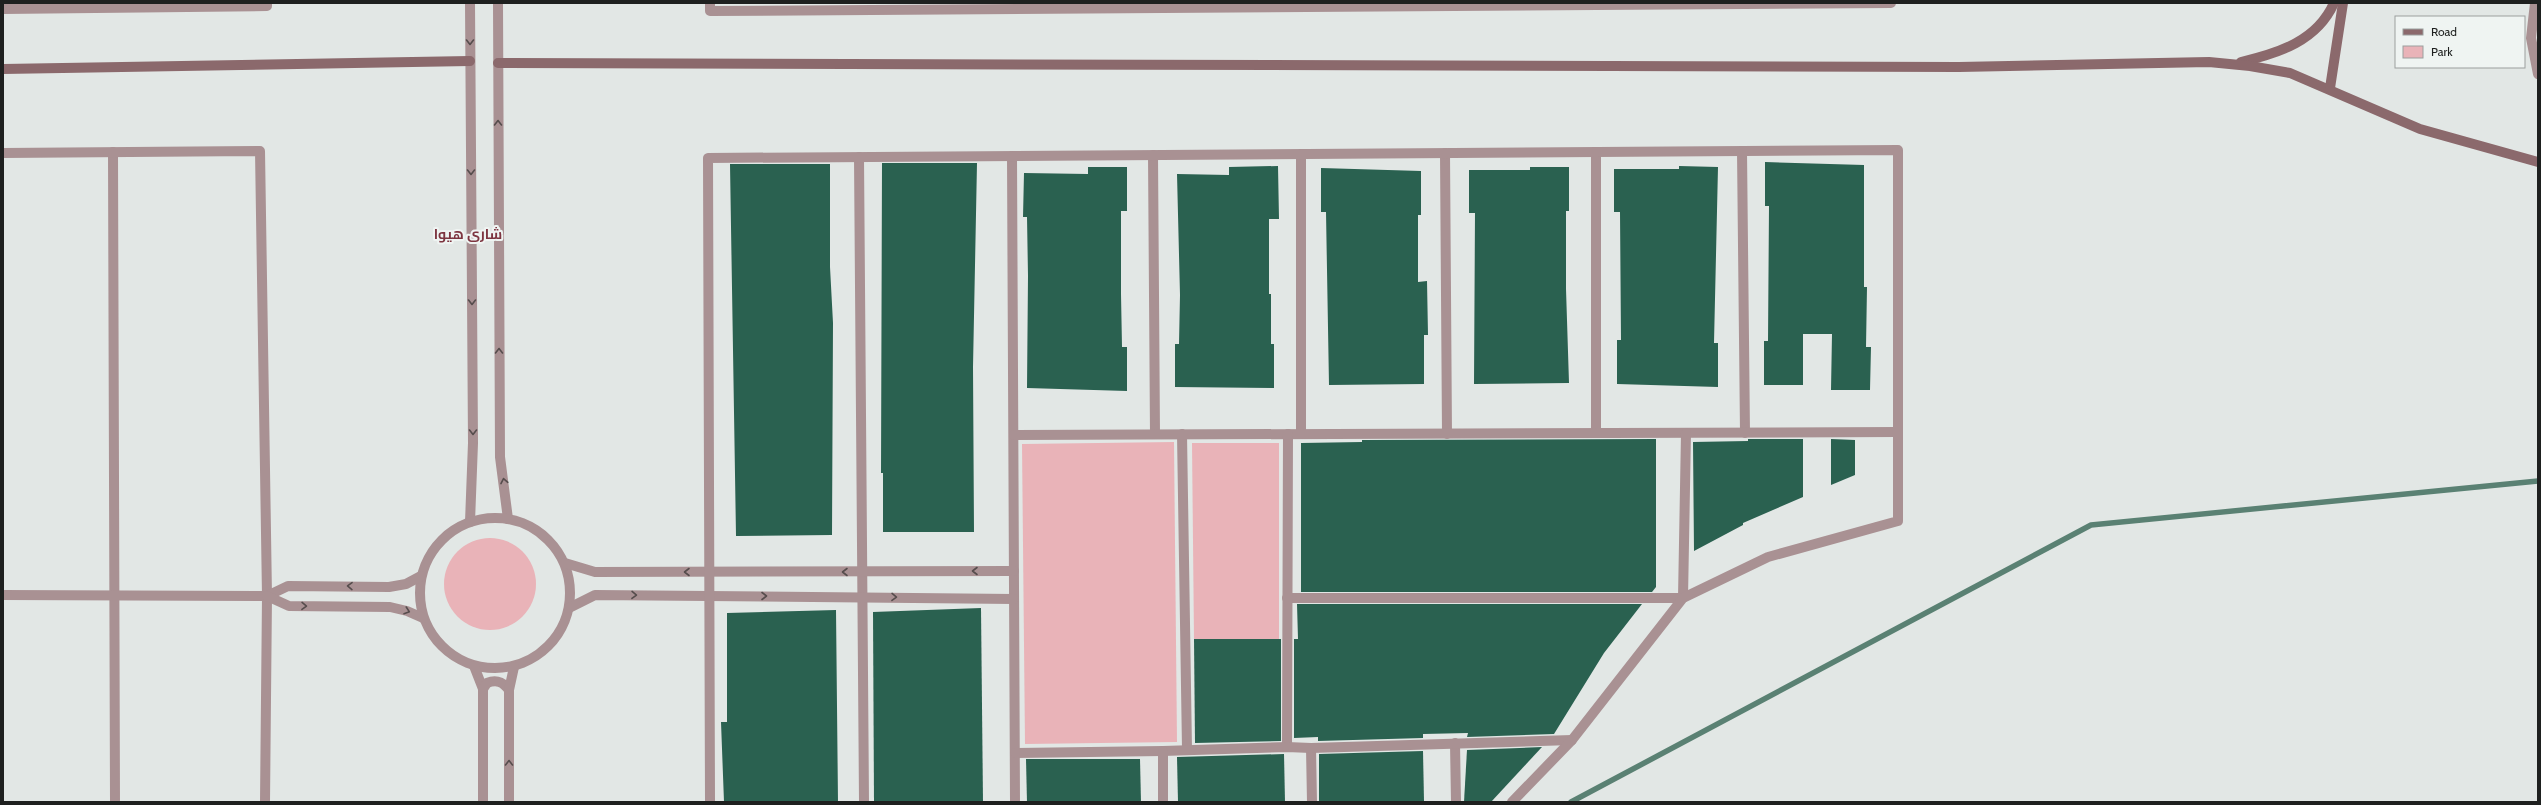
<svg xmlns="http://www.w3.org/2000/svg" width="2541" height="805" viewBox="0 0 2541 805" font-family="Cabin,Cairo,sans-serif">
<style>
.green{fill:#e9b3b8}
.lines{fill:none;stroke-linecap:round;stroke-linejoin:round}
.stream{stroke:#5a8173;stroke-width:5.5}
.building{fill:#2a6150}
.street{stroke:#a99193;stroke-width:10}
.secondary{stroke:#8b696c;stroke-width:10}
.oneway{stroke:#564d4d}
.labels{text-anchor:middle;stroke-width:4;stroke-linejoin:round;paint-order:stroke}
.neighbourhood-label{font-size:14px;font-weight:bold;fill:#7d3540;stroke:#eff4f2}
</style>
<rect width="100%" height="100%" fill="#e2e7e5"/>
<g class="green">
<polygon points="1174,442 1177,742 1025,744 1022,444"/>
<polygon points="1192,443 1279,443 1279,639 1194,639"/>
<circle cx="490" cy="584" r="46"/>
</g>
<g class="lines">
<polyline class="stream" points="1571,802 2091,525 2538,481"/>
</g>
<g class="building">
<polygon points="1765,162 1864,165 1864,287 1867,287 1866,347 1871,347 1870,390 1831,390 1832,334 1803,334 1803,385 1764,385 1764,341 1768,341 1769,206 1765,206"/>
<polygon points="882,163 977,163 973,367 974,532 883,532 883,473 881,473"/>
<polygon points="730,164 830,164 830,267 833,323 832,535 736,536"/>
<polygon points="1278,166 1279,219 1269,219 1269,294 1271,294 1271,344 1274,344 1274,388 1175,387 1175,344 1179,344 1180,295 1177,174 1229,175 1229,167"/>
<polygon points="1679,166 1718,167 1714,343 1718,343 1718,387 1617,384 1617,340 1621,340 1620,212 1614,212 1614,169 1679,169"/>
<polygon points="1088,167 1127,167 1127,211 1121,211 1121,294 1122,347 1127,347 1127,391 1027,388 1028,276 1027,217 1023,217 1024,173 1088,174"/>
<polygon points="1530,167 1569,167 1569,211 1566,211 1566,289 1569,383 1474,384 1475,213 1469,213 1469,170 1530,170"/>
<polygon points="1321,168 1421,171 1421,215 1418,215 1418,282 1427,281 1428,335 1424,335 1424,384 1329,385 1326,212 1321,212"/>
<polygon points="1656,439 1656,587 1652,592 1301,592 1301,443 1362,442 1362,440"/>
<polygon points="1748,439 1803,439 1803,497 1743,523 1743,525 1694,551 1693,442 1748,441"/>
<polygon points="1831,439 1855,440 1855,475 1831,485"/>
<polygon points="1297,604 1642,604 1604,653 1554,734 1467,737 1468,733 1423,734 1423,738 1318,741 1318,737 1294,738 1294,639 1298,639"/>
<polygon points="981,608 983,802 874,802 873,612"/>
<polygon points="836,610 838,802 724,802 721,722 727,722 727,613"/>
<polygon points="1194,639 1281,639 1281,741 1195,743"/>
<polygon points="1542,747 1491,802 1464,802 1467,750"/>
<polygon points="1423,751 1424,801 1319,802 1319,754"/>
<polygon points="1284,754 1285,802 1178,802 1177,757"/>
<polygon points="1026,759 1140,759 1141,802 1027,802"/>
</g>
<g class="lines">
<g class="street">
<polyline points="470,3 473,443 470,522"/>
<polyline points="498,3 500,457 508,519"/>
<polyline points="710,3 710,11 1891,3"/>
<polyline points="2535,3 2531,38 2538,74"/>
<polyline points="3,9 267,6 267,3"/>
<polyline points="1742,151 1745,433"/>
<polyline points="113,152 115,802"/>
<polyline points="1596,152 1596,433"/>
<polyline points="3,153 260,151 267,596 265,802"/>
<polyline points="1445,153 1447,434"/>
<polyline points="1153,155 1155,434"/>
<polyline points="1012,156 1015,802"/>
<polyline points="859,157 864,802"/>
<polyline points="1182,434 1187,749"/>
<polyline points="1301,434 1301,154"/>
<polyline points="1014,435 1898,432"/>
<circle cx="495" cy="593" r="75"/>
<polyline points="565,563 595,572 1014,571"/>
<polyline points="3,595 267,596 288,586 389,587 406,584 421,576"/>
<polyline points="267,596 289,606 390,607 407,611 423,618"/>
<polyline points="1287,598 1683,598 1686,433"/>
<polyline points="569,608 595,595 1014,599"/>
<polyline points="474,666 483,689 483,802"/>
<path d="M483,689L487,683C497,679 503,682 509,690"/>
<polyline points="1455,743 1456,802"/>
<polyline points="1287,747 1288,434"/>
<polyline points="1311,748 1312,802"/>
<polyline points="1015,753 1163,751 1287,747 1311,748 1572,740"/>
<polyline points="509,802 509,690 514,667"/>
<polyline points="710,802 708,158 1898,150 1898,521 1768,557 1683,598 1572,740 1512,802"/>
<polyline points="1163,802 1163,751"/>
</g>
<g class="secondary">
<path d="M2241,62C2279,53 2317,41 2334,3"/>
<polyline points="498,63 1959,67 2209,62 2250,66 2290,73 2420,129 2538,162"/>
<polyline points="3,69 470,61"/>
<polyline points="2330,88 2343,3"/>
</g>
</g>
<defs><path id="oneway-chevron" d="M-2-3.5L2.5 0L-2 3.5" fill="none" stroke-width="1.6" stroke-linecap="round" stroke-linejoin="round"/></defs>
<g class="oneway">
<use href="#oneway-chevron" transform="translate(470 42) rotate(90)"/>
<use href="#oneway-chevron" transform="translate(498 123) rotate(-90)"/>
<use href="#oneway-chevron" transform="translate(471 172) rotate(90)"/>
<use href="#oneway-chevron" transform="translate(472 302) rotate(90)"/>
<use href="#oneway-chevron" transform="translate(499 351) rotate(-90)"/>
<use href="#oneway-chevron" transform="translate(473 432) rotate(90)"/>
<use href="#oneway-chevron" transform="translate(504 481) rotate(-101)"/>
<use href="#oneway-chevron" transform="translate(975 571) rotate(180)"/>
<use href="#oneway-chevron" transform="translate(687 572) rotate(180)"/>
<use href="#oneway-chevron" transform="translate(845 572) rotate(180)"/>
<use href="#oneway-chevron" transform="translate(350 586) rotate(-179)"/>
<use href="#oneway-chevron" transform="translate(634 595) rotate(1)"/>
<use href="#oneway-chevron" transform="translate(764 596)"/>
<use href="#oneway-chevron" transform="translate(894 597) rotate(1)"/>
<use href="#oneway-chevron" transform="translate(304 606) rotate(1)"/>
<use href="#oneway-chevron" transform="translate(407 611) rotate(19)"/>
<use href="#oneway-chevron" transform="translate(509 763) rotate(-90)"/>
</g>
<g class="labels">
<g class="neighbourhood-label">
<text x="468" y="239">شاری هیوا</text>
</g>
</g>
<rect width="2541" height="805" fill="none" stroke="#1e201f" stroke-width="8"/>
<rect x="2395" y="16" width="130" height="52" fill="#eff4f2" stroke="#9b9f9e"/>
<rect x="2403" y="29" width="20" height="6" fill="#8b696c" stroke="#9b9f9e"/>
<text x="2431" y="36" font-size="12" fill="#1e201f">Road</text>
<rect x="2403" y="46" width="20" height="12" fill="#e9b3b8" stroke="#9b9f9e"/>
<text x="2431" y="56" font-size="12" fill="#1e201f">Park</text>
</svg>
